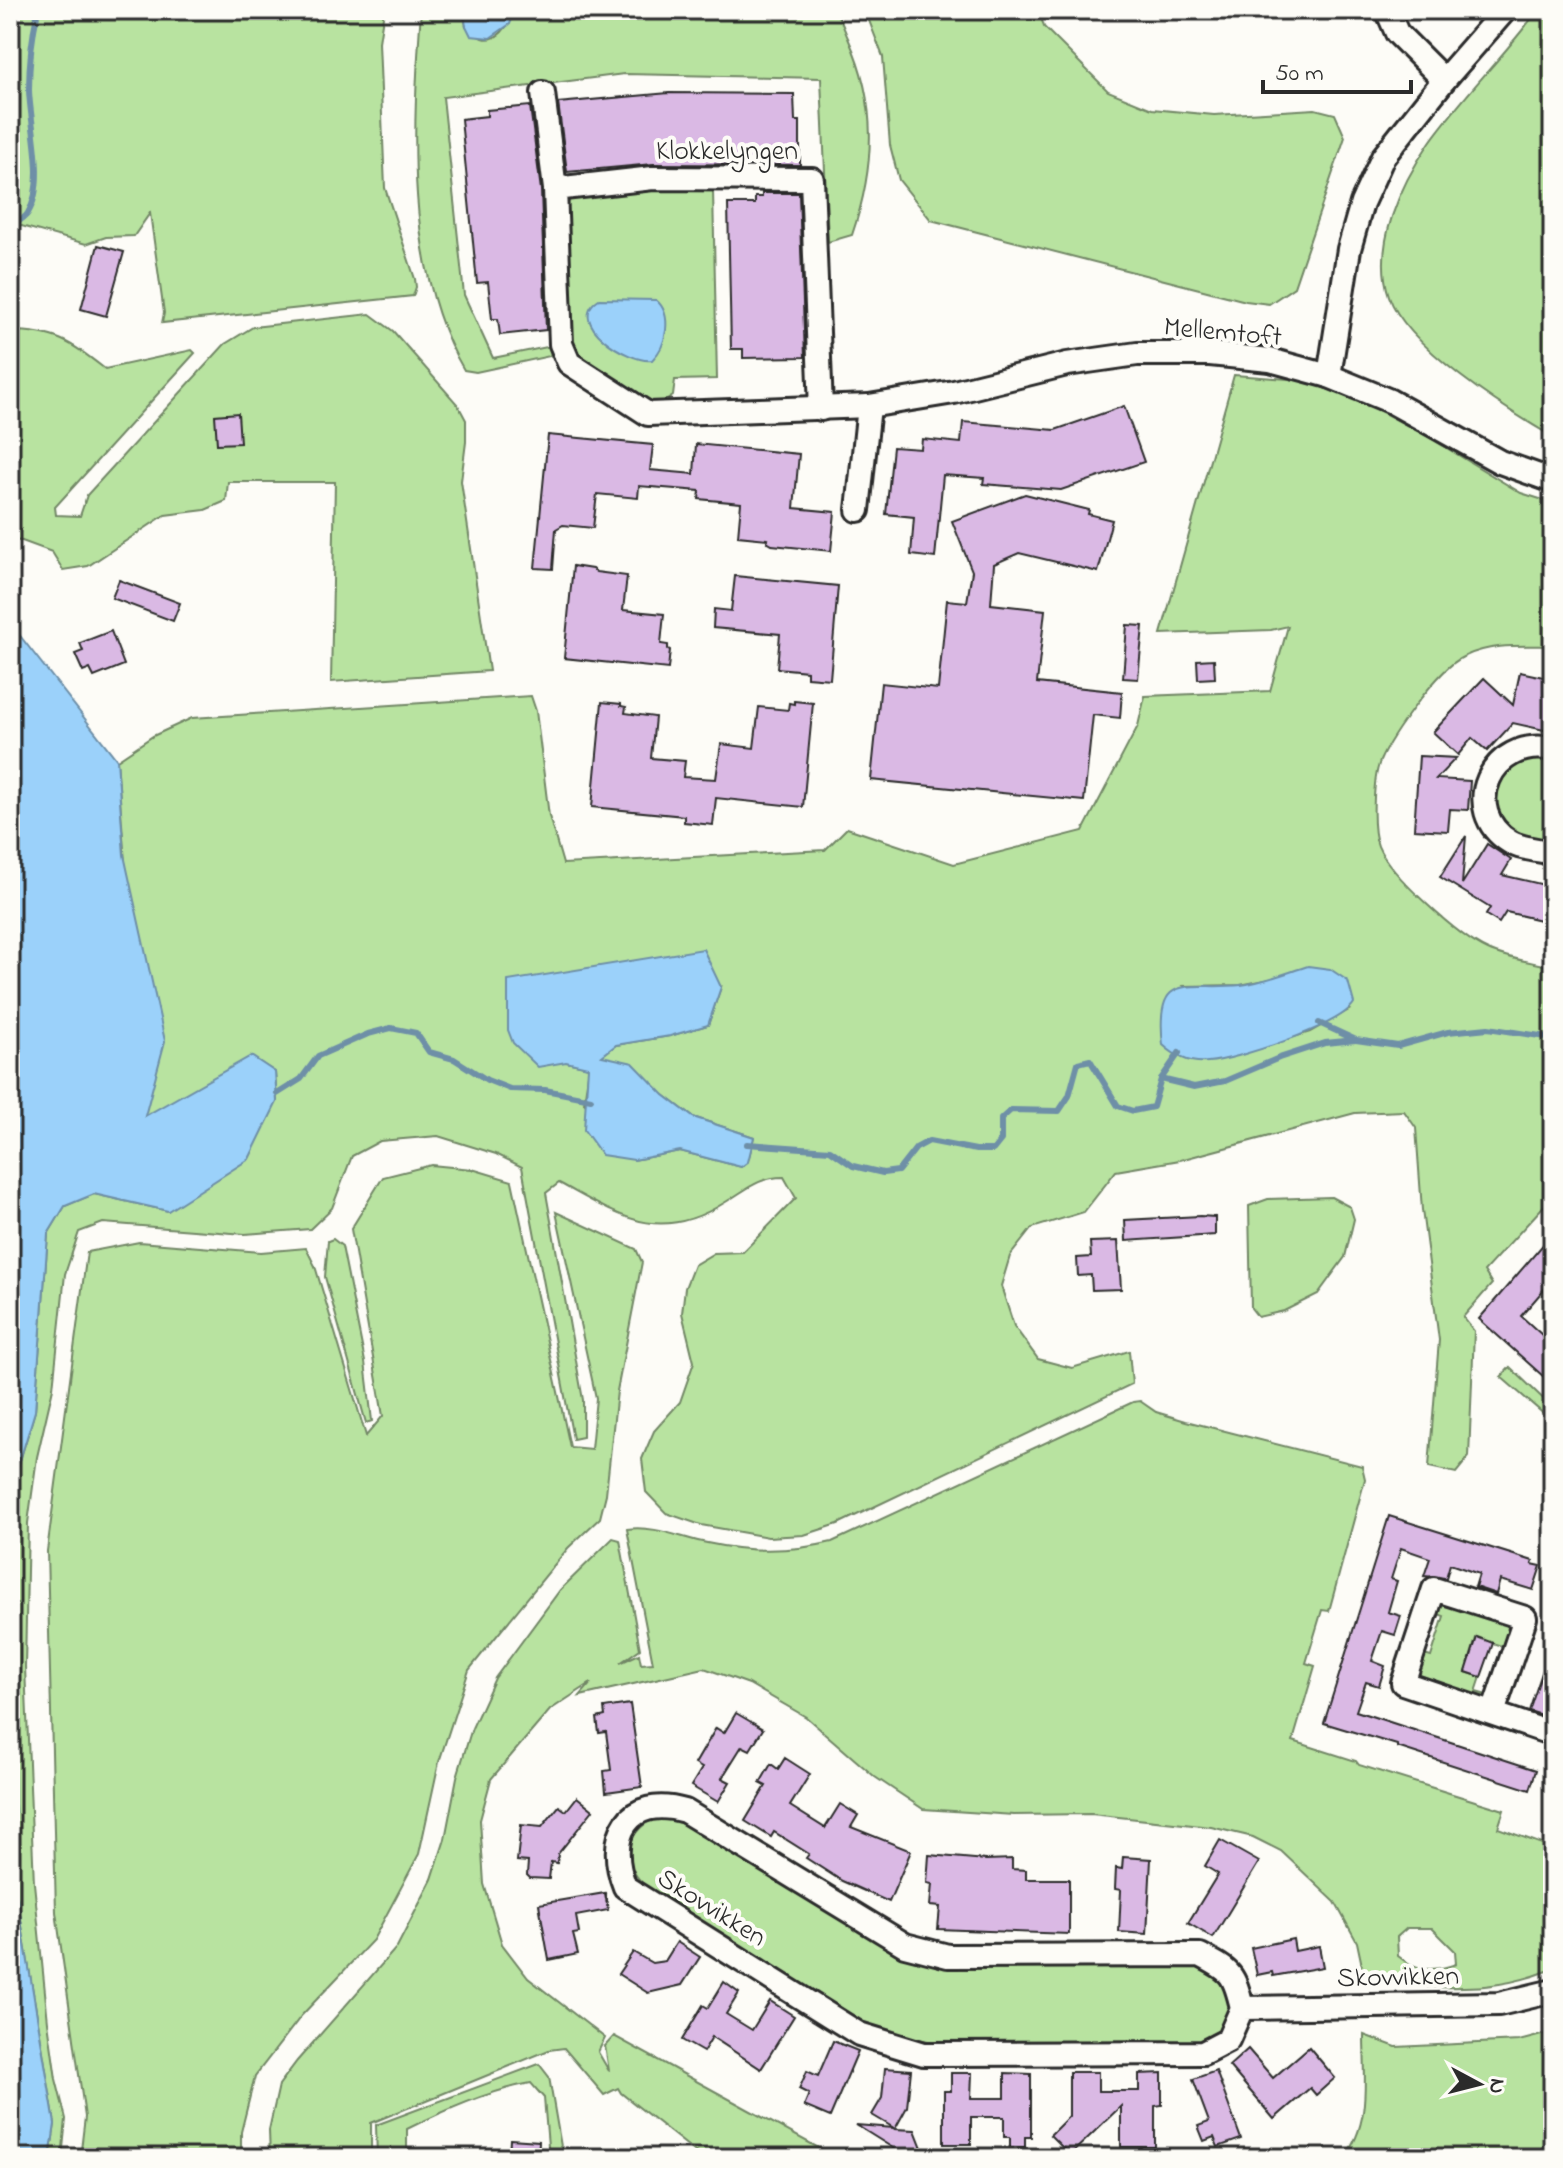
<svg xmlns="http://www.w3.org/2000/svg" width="1563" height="2168" viewBox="0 0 1563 2168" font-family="'Indie Flower',sans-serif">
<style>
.green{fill:#b8e3a0;stroke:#728766;stroke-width:2;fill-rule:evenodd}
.water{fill:#9bd1fa;stroke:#6e8fa7;stroke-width:2}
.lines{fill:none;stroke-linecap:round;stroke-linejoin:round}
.stream{stroke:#6e8fa7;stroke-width:6}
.building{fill:#dab9e4;stroke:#2b2b2b;stroke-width:2}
.street-casing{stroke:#2b2b2b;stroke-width:28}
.street{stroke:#fdfcf7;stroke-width:22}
.labels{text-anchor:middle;stroke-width:8;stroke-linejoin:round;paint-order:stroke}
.street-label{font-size:28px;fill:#2b2b2b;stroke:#fdfcf7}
</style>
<rect width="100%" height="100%" fill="#fdfcf7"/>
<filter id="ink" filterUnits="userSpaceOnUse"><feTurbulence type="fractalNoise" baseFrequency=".0125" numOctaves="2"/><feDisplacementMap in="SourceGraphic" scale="16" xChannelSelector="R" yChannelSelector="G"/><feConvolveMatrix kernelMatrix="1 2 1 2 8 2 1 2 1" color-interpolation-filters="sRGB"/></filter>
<g filter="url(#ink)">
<g class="green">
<polygon points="10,10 384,10 379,42 385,188 415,279 416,287 413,296 162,323 164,313 150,213 134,236 106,237 86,244 14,224 10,216"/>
<path d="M421,10H463L466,26C470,30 476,36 482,38C499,43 510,22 515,10H834C841,18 844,29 848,38C878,104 875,167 852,235L828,242L821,78L624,74L443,97L464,295L493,358L552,346L550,356L476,372L464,370C404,269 413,124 421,10Z"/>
<polygon points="865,10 1039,10 1044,27 1108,91 1152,109 1214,115 1315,109 1335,114 1345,137 1294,287 1269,304 1246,301 931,220 899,180 890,145 883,57"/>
<path d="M1538,10H1553V437C1507,410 1406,347 1389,296C1372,245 1401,184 1430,142C1463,96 1504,56 1538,10Z"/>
<polygon points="660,189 713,190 717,379 675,380 673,396 661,404 642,404 570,352 565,210 570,199 581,196"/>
<path d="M370,314L393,331L458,405L466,420V442L461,481L489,671L331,682L335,482H228L226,501L205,510L165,515L88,566L63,570L52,552L22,541L10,540V331C56,331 70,342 105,369L192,350L195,353L55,507L56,515L80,516L87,495L225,344L253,327Z"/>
<path d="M1234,375L1302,380L1361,401L1422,433L1521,493L1553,503V646C1522,646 1491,643 1463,657C1439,668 1391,736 1380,761C1373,779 1371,828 1378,846C1390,875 1459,937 1488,950C1508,959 1532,962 1553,967V1196L1484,1271L1492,1284L1463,1317L1474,1331L1469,1457L1456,1473L1429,1467L1439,1340L1422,1210L1416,1128L1404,1111L1355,1113L1180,1160L1116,1171L1084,1212L1032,1228L1010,1256L1001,1286L1014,1326L1038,1359L1072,1368L1129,1351L1132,1384L838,1524L804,1535L768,1537L701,1525L666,1513L646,1492L642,1459L654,1431L680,1402L694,1362L682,1313L685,1288L694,1265L714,1253L743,1252L796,1198L784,1177C758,1177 746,1190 724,1203C657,1245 619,1215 559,1183L546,1193L583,1400V1437L573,1439L522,1167L496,1154L438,1136L380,1141L352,1156L332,1208L310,1229L245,1234L103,1223L79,1232L65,1274L53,1388L37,1457L28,1523L25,1667L34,1883L48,2022L56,2079L66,2119L62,2158H50L55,2124L17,1896L11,1618L14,1480L35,1411L48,1234L65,1206L94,1194L168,1211L277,1102L275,1072L251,1057L145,1117L117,760L153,736L192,718L531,696L536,711L549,816L563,864L825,850L847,828L954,864L1083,831L1138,726L1145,696L1270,691L1288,626L1271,630L1161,634ZM1270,979L1349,1010L1310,1032L1255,1049L1184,986L1240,985ZM721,987L708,1025L670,1036L616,1045L601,1056L664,1095L693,1117L754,1137L748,1161L741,1167L680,1151L634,1160L584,1103L589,1067L566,1062Z"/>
<path d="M1532,757L1553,760V843C1542,841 1526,840 1516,835C1475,813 1494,765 1532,757Z"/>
<polygon points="431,1165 472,1169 512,1181 570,1447 591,1449 596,1398 556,1212 636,1249 642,1262 617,1391 606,1494 600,1518 568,1548 469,1670 439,1762 419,1854 373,1940 302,2015 255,2076 241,2132 241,2158 80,2158 85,2117 56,1912 47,1551 87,1252 139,1242 261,1252 306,1248 315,1266 366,1436 383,1416 351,1229 383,1177"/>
<polygon points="1331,1197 1350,1207 1354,1219 1345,1257 1318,1294 1284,1311 1258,1317 1251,1308 1249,1206 1268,1199"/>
<polygon points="333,1239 342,1246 365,1362 372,1421 366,1423 325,1277 328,1241"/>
<polygon points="1510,1367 1553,1408 1553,1422 1501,1377"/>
<path d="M1140,1401L1156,1412L1186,1421L1362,1466L1365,1479L1329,1611L1322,1610L1306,1663L1315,1666L1293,1741L1356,1761L1359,1765L1504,1810L1498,1828L1553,1848V1969C1506,1988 1468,1989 1418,1986C1398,1984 1381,1984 1364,1975L1357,1942L1335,1902L1281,1851L1253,1837L1211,1827L1091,1814L1014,1815L923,1809L875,1777L806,1717L749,1684L704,1668L580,1696L591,1683L550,1710L491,1779L480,1820L484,1884L502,1944L528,1978L605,2038L598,2052L609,2071L605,2046L614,2036L837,2158H703L621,2093L618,2088L604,2095L564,2048L549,2050L371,2123V2158H270L269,2130L279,2085L297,2061L397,1947L432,1879L445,1839L457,1777L472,1728L495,1678L560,1590L613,1538L620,1540L640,1649L620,1663L639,1654L641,1664L653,1663L627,1529C654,1525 681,1538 707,1543C748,1552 792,1552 832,1542L1133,1402ZM1407,1928H1432L1455,1951L1456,1964C1434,1972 1416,1971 1398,1956L1397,1937Z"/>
<polygon points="1440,1604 1505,1623 1509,1629 1505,1647 1476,1638 1466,1672 1481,1677 1476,1692 1490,1696 1481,1704 1412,1680 1417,1653 1431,1657 1444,1616 1430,1611"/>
<path d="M658,1817L672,1818L689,1824L902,1955L929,1963L1196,1965L1221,1976L1233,2001L1224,2030L1198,2043L934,2042L895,2035L868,2025L642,1883C619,1858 628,1829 658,1817Z"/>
<path d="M1553,2032V2158H1343C1372,2126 1364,2075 1364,2035L1396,2047L1519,2041Z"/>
<path d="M539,2064L549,2077L563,2158H549L544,2098L531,2083C491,2090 443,2111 407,2129V2158H377L376,2125Z"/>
</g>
<g class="water">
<polygon points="463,10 515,10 510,24 490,38 471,36 466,26"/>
<path d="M599,299L656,300C673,314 667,346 652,360C630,364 563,322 599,299Z"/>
<polygon points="10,623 117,760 124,855 165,1041 145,1116 251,1056 275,1072 277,1102 249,1159 168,1211 94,1194 65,1206 48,1234 35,1411 14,1480 11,1618 17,1896 55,2124 50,2158 10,2158"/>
<polygon points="703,949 721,987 708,1025 670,1036 616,1045 602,1056 633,1063 664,1095 693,1117 754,1137 748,1162 741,1167 680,1151 634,1160 602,1155 584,1130 588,1067 566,1062 538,1067 513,1043 508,1030 508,981"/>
<path d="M1308,966L1330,969L1348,981L1354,1003C1340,1026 1236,1060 1208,1062C1191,1064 1175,1056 1163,1045C1154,968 1189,991 1241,985C1264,982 1286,973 1308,966Z"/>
</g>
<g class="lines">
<g class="stream">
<path d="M14,224C19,221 25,218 28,213C47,182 30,125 29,90C29,63 32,36 38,10"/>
<polyline points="1319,1023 1356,1040 1398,1046 1448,1032 1488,1028 1553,1038"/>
<polyline points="1161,1079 1194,1087 1225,1081 1279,1058 1325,1043 1356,1040"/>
<polyline points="277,1094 301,1079 318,1056 368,1034 391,1028 416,1033 429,1052 454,1059 487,1080 510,1089 545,1090 591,1099"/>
<polyline points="747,1144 830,1150 853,1166 883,1173 898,1171 916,1148 929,1141 976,1150 993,1150 1001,1140 1001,1119 1011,1110 1059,1111 1069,1096 1078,1063 1090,1060 1118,1106 1133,1111 1153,1107 1161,1079 1179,1053"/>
</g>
</g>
<g class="building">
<polygon points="669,93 794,94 795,121 800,121 800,165 653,164 567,172 558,103"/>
<polygon points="530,106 541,190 546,330 500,335 498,319 492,319 488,282 477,283 461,119 487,116 487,110"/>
<polygon points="762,193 799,193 805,357 743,358 743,349 731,349 728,204 755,204 755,197 762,197"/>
<polygon points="98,245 124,252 106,316 81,309"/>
<polygon points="1124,406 1144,462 1061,490 983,484 984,478 943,475 935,558 911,555 914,517 886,514 893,447 921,449 922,439 961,443 963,422 1055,430"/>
<polygon points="238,413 240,443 217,444 215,415"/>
<polygon points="548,435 653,445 650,470 694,474 696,444 799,454 794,508 835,512 831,551 772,545 767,542 768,539 738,536 741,503 699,499 700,491 639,486 638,498 597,494 593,528 563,525 556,529 553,569 535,568"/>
<polygon points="1025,494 1089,510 1088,514 1112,520 1098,572 1019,553 994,564 991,604 1045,610 1037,683 1122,692 1120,718 1093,715 1084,801 871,780 881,683 938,689 947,600 967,602 972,571 952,521"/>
<polygon points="573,566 592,569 596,572 627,576 623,610 664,614 661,644 668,645 668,649 670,650 668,669 564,658"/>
<polygon points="735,576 838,586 830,679 807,677 807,671 777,668 780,634 713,628 714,609 731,611"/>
<polygon points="119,580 180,603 173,621 112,598"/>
<polygon points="1127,625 1143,626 1138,679 1123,678"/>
<polygon points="111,631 124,665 94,677 90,669 83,672 75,654 83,651 80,643"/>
<polygon points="1214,659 1215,678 1198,679 1197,660"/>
<polygon points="1520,672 1553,679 1553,732 1513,723 1487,751 1472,738 1458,755 1433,732 1484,678 1513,705"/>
<polygon points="794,701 813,703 803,807 716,798 713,825 684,822 684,816 592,807 602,702 621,704 621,706 626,707 625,713 655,717 651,758 685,761 683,777 716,779 721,744 754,748 759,707 788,710 789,703 794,704"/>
<polygon points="1419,756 1456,758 1436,779 1470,781 1468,810 1450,809 1448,831 1414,829"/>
<polygon points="1466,836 1462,884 1487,844 1511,860 1502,875 1553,887 1553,923 1506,912 1499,923 1486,915 1490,908 1440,877"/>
<polygon points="1200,1216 1215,1217 1215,1235 1126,1241 1125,1220"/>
<polygon points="1553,1233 1553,1279 1521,1316 1553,1345 1553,1385 1479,1319"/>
<polygon points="1118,1241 1121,1289 1092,1290 1091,1275 1078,1276 1077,1258 1091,1257 1090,1242"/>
<polygon points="1389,1516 1533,1561 1532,1564 1541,1566 1533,1590 1500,1580 1496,1594 1475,1587 1479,1574 1450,1564 1446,1578 1424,1576 1430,1558 1401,1548 1391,1579 1397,1581 1388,1612 1401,1616 1395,1635 1382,1631 1372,1661 1385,1666 1379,1686 1366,1682 1356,1711 1536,1770 1530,1790 1397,1747 1397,1745 1324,1723"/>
<polygon points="1477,1637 1493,1643 1481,1677 1466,1672"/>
<polygon points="1550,1649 1553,1650 1551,1718 1529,1711"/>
<polygon points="630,1704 642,1787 606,1792 604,1771 611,1770 606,1732 599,1733 597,1718 605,1716 604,1708"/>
<polygon points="736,1713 763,1729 750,1750 742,1746 722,1778 730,1782 718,1802 691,1786 702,1768 695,1764 716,1728 724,1733"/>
<polygon points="785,1758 810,1774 790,1806 825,1828 840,1804 858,1815 851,1827 911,1851 889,1902 842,1881 806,1858 809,1854 774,1832 771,1837 745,1821 766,1786 760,1783 771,1764 778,1769"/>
<polygon points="577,1797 593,1810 558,1854 557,1863 551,1862 549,1879 530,1878 527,1875 528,1862 517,1861 521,1825 542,1827 559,1806 566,1811"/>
<polygon points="1220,1840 1259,1862 1213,1938 1188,1923 1218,1874 1205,1866"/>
<polygon points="929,1855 986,1860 1012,1859 1012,1869 1026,1870 1026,1879 1069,1879 1069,1934 938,1929 940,1907 930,1906 932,1884 927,1883"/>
<polygon points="1123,1857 1151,1859 1147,1934 1119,1932 1121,1890 1115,1889 1116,1868 1122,1869"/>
<polygon points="605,1893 608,1910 576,1916 579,1933 573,1934 578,1954 549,1960 539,1904"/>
<polygon points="1293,1939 1295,1951 1319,1946 1323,1967 1273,1976 1272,1972 1257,1975 1251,1948"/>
<polygon points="677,1942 700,1957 682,1985 648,1993 618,1974 633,1952 652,1963 665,1961"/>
<polygon points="724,1982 739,1993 726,2014 752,2030 770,2001 794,2016 761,2069 712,2037 703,2052 682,2040 703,2005 708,2008"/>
<polygon points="833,2041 858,2051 830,2117 804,2106 809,2094 799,2089 807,2071 818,2076"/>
<polygon points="1309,2047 1335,2078 1316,2095 1310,2088 1274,2119 1229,2066 1248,2049 1273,2078"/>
<polygon points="885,2068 911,2070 907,2107 895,2129 915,2130 926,2158 896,2158 896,2150 856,2125 894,2128 872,2115 882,2098"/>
<polygon points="1216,2071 1241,2139 1218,2147 1214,2137 1204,2141 1198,2126 1209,2122 1193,2079"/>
<polygon points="1069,2072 1098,2072 1098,2091 1139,2091 1139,2074 1162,2073 1162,2105 1155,2106 1155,2147 1121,2147 1121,2106 1070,2155 1050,2135 1069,2116"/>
<polygon points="951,2073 972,2073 971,2098 1005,2098 1005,2073 1031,2074 1031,2137 1025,2137 1025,2147 1010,2147 1010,2137 1004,2137 1004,2117 971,2117 971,2144 944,2144 944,2091 951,2091"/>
<polygon points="510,2139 539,2141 538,2158 509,2158"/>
</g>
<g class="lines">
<defs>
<g id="street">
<polyline points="1387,10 1397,33 1444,80"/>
<polyline points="543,93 555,189 653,178 812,179 821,409"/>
<polyline points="555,189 561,344 569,363 648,414 869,406 954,392 1067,364 1137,354 1210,354 1270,360 1329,376 1390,401 1500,462 1553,481"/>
<polyline points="1329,376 1349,249 1362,203 1383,157 1444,80 1505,10"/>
<polyline points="858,510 869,406"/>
<path d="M1553,749C1490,736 1459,811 1510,842C1521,849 1540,850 1553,853"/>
<polyline points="1493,1713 1525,1618 1434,1589 1403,1683 1553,1734"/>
<path d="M1242,2008L1228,2040L1203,2053L924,2054L859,2034L625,1887C605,1837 627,1794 685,1811L905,1945L948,1956L1200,1955C1231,1971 1234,1973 1242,2008L1499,2004L1553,1991"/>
</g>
</defs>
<use href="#street" class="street-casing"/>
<use href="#street" class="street"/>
</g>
</g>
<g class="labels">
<g class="street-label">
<text x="727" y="159">Klokkelyngen</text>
<text transform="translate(1223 330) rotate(5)" y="10">Mellemtoft</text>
<text transform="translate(713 1906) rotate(32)" y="10">Skovvikken</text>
<text transform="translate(1398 1975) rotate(-1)" y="10">Skovvikken</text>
</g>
</g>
<rect width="1563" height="2168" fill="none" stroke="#fdfcf7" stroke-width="40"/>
<rect x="20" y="20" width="1523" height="2128" fill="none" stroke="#2b2b2b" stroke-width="3" filter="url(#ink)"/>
<g transform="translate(1479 2084) rotate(97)" stroke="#fdfcf7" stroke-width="6" paint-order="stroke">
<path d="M0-6L14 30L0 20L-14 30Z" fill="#2b2b2b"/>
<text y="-12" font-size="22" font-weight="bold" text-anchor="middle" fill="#2b2b2b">N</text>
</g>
<path d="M1263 80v12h148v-12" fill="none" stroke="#2b2b2b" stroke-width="4"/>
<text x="1275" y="80" font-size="24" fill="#2b2b2b" stroke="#fdfcf7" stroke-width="6" paint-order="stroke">50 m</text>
</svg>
